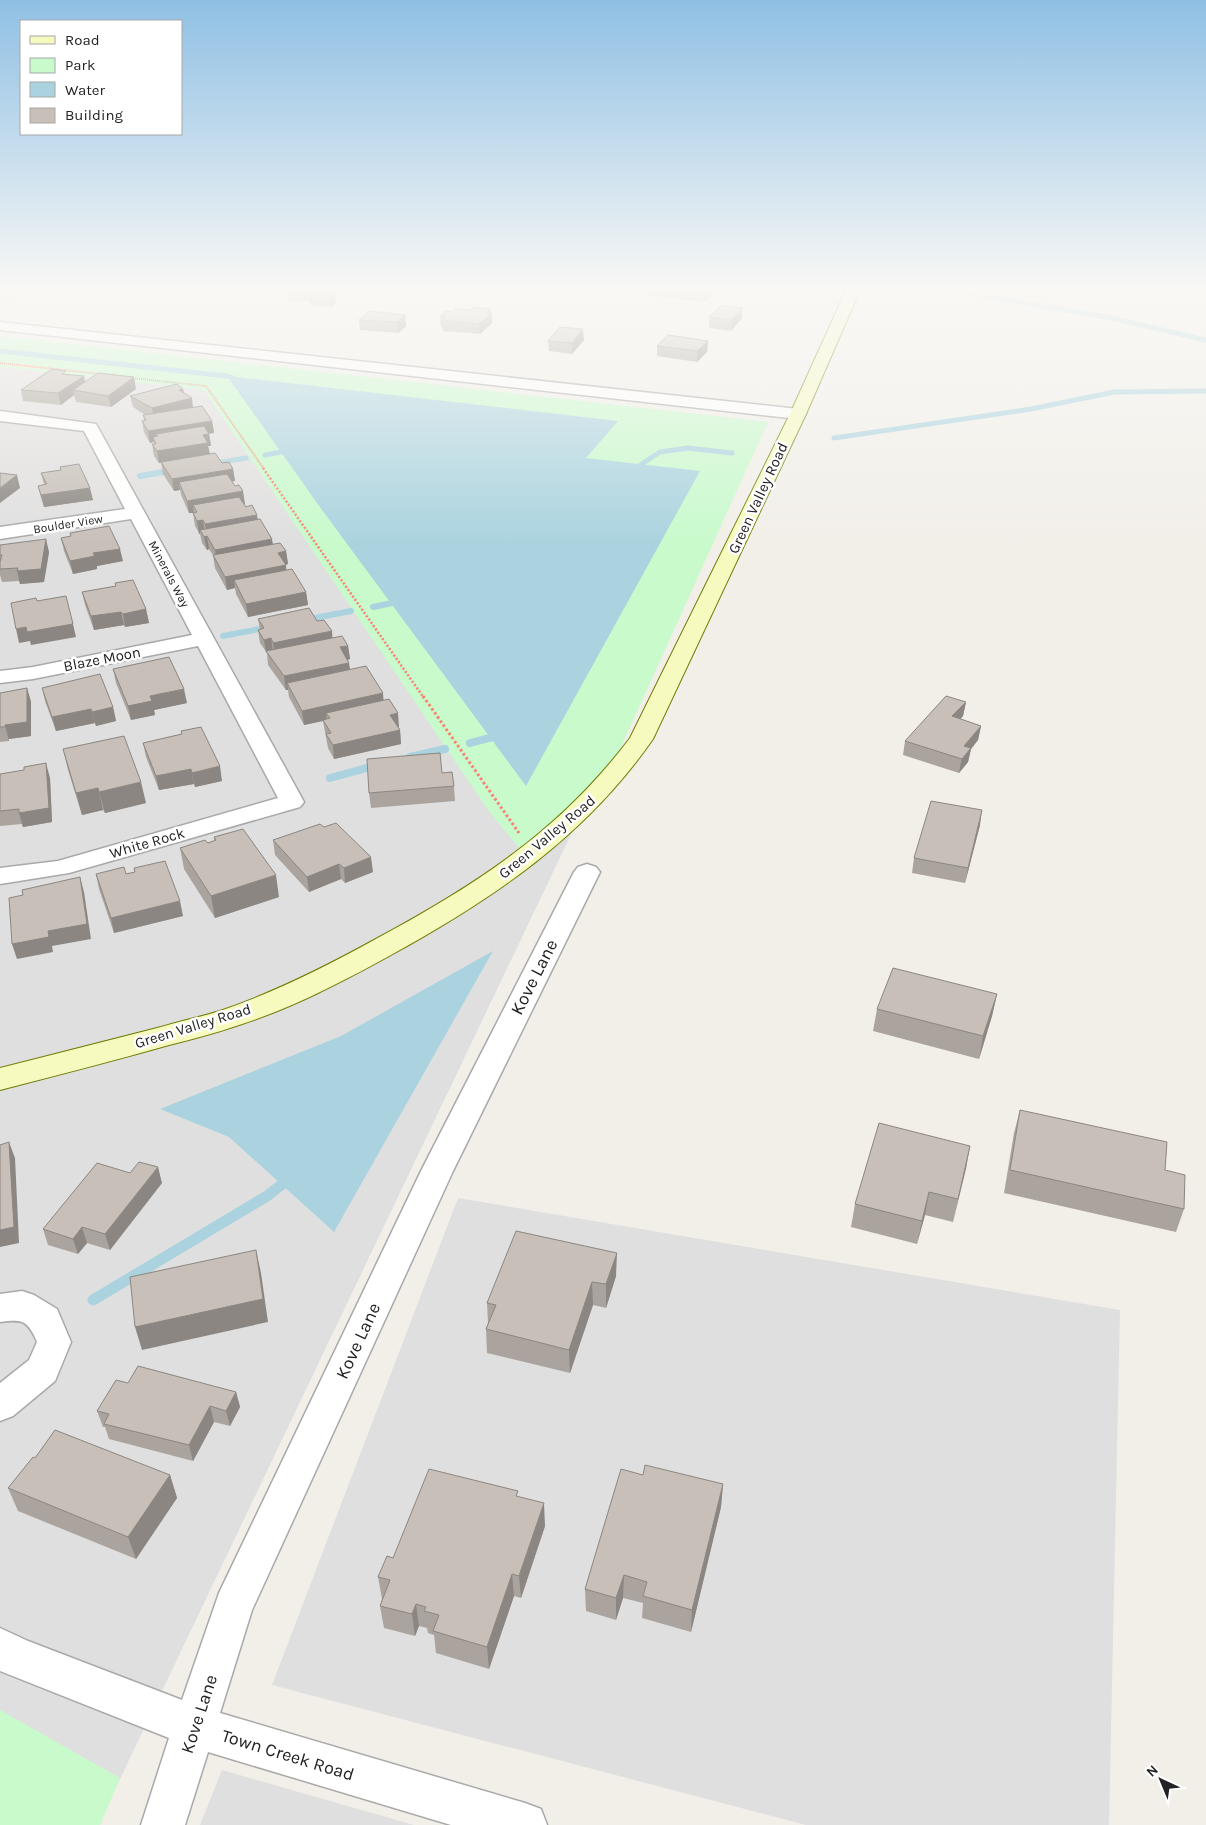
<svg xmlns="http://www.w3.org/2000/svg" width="1206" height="1825" viewBox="0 0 1206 1825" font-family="Karla,sans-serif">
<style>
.residential{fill:#e0dfdf}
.park{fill:#c8facc}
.water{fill:#aad3df}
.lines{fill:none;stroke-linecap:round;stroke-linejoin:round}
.stream-far3{stroke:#aad3df;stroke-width:5}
.stream-far2{stroke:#aad3df;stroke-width:6}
.stream-far1{stroke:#aad3df;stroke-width:8}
.stream{stroke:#aad3df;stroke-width:11}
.street-casing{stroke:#a9a9a9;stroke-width:3}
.secondary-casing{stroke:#707d05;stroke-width:2}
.path-far2{stroke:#fa8072;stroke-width:2;stroke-dasharray:1 1;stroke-linecap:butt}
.path-far1{stroke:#fa8072;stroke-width:2.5;stroke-dasharray:2 2;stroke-linecap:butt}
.path{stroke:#fa8072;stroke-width:3;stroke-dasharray:2.5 2.5;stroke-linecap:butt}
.street{fill:#fff;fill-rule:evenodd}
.secondary{fill:#f7fabf;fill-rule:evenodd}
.wall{fill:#aba49e}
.shaded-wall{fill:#8b8681}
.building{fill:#c7bfb8;stroke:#8b8681}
.labels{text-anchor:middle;stroke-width:5;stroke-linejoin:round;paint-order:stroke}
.far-street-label{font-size:12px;fill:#222;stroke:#fff}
.street-label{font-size:15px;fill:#222;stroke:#fff}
.near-street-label{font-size:18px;fill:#222;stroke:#fff}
</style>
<rect width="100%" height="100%" fill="#f2efe9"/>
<g class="residential">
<polygon points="0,288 29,288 0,305"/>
<polygon points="0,336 768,422 98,1825 0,1825"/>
<polygon points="458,1198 1120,1310 1109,1825 806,1825 272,1685"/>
<polygon points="222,1770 414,1825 200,1825"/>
</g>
<g class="park">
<polygon points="0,336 768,422 607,778 523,853 488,810 204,390 0,367"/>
<polygon points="0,1710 120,1778 100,1825 0,1825"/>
</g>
<g class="water">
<polygon points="227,376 618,421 586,458 700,471 526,786 322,510"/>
<polygon points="493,951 334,1232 229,1137 160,1109 341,1036"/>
</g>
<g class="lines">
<g class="stream-far3">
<polyline points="937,288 1107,317 1206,340"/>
<polyline points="0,351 227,376 237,380"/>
<polyline points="834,438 1031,409 1114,392 1206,391"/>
<polyline points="265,455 292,450"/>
<polyline points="210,464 246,458"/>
<polyline points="634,469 660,452 688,448 732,453"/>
</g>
<g class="stream-far2">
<polyline points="631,471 636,468"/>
<polyline points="140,476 175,470"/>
<polyline points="373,607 402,601"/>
<polyline points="304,620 351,611"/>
<polyline points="223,636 270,627"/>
</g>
<g class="stream-far1">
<polyline points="470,743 501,735"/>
<polyline points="410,757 445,749"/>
<polyline points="330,778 378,765"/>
</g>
<polyline class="stream" points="93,1300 267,1196 290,1178"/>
<defs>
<g id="street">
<polygon points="0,322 798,409 804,411 806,414 804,417 798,419 0,330"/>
<polygon points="0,411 96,424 304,802 300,807 69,873 0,884 0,868 58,861 278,798 198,646 33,679 0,683 0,671 33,667 192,635 131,519 0,539 0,527 125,509 84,431 0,421"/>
<polygon points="587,864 596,867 600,872 453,1171 252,1610 220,1713 525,1803 541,1809 547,1825 451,1825 208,1752 185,1825 141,1825 169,1738 0,1671 0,1628 28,1641 182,1700 219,1593 421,1171 574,872 578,867"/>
<path d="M22,1291L34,1295L57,1309L71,1342L55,1381L13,1416L0,1421V1383L29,1360L37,1342C28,1320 22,1319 0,1322V1294Z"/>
</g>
<path id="secondary" d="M847,288H861L806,414L653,739C585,837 494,898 391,955C342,982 292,1008 239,1025C216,1033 193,1039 169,1045C113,1061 57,1075 0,1090V1068C54,1054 108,1041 161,1027C181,1021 200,1017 220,1011C273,993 325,967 374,940C475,886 560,831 630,738L790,414Z"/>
</defs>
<use href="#street" class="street-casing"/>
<use href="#secondary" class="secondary-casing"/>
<g class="path-far2">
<polyline points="0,363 100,374"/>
<polyline points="131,378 206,386 264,469"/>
</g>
<polyline class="path-far1" points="263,468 424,698"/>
<polyline class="path" points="423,696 519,833"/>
<use href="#street" class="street"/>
<use href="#secondary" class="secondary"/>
</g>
<g class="wall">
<polygon points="332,288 336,302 331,307 311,306 310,301 288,301 287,291"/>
<polygon points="647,288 713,288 713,293 705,302 647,295"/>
<polygon points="742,308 742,318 731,331 709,328 709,317"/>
<polygon points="370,311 406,326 398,333 360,330 359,320"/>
<polygon points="452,312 491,313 492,323 480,334 443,331 442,327 441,327 440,316"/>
<polygon points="584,340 572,354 549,351 548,341"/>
<polygon points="708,341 707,352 697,362 657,356 657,346"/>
<polygon points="67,374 85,382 136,389 111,407 76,402 74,395 61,405 23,401 21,390"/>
<polygon points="183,389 184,392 193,407 212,421 214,433 209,433 211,446 208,446 210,454 222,463 233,469 235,481 232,481 245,504 244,504 258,519 273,544 286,551 288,564 285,565 286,571 306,592 308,605 248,617 236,594 235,588 227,590 215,568 213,555 209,549 207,550 202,543 200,534 195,526 193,513 194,513 189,513 181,495 180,490 174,491 163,474 161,463 159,463 154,456 152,444 154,444 154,442 150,443 144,432 142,421 144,420 143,415 145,415 133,407 130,396"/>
<polygon points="60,467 93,500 44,507 41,498 38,486 44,485 41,473 61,470"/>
<polygon points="61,538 123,561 97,566 97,569 73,574 64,551"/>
<polygon points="0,545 49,552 44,582 20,584 19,581 2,582 0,575"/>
<polygon points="82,592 146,609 149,623 125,627 124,625 94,630 85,605"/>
<polygon points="258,619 317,621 332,638 348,646 350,659 347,660 350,669 384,700 399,727 398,727 400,730 401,744 334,759 328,748 323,721 304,725 289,697 288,690 286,690 268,665 267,653 260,643 258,630 260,629"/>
<polygon points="113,669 187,703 154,710 155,715 131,720 116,683"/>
<polygon points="27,688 31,702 31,736 9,739 9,741 0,742 0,693"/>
<polygon points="42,688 113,707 116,721 96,726 95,723 56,731 45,701"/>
<polygon points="966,702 963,716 960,719 981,726 978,740 971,749 968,762 959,773 903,755 905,741"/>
<polygon points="181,731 222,781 195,787 194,784 159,790 146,757 143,743 182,734"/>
<polygon points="63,749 146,803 105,813 103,810 82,815 68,770"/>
<polygon points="0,774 50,778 52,822 23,827 22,824 0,826"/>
<polygon points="454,786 455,801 371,808 369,793"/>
<polygon points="980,825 965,883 912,873 914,858"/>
<polygon points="214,837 279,897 215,918 184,869 180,848 214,841"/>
<polygon points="273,840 373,872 345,883 341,879 309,892 275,855"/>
<polygon points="135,872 183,916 114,933 99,889 96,874 126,874"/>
<polygon points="997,994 992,1016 979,1059 873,1031 877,1009"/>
<polygon points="1020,1110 1165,1170 1184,1209 1176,1232 1004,1193 1014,1133"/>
<polygon points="970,1146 953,1222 925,1215 917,1244 851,1227 855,1204"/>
<polygon points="162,1183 110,1250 87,1243 78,1254 48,1245 43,1229"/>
<polygon points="616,1276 606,1308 593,1305 570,1373 487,1353 486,1329 488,1323 487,1303"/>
<polygon points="128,1383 236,1392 240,1407 230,1426 214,1422 193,1461 109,1439 105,1427 103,1427 97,1411"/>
<polygon points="35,1458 170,1475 177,1498 136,1559 18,1511 8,1488"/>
<polygon points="643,1475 723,1484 721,1507 691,1632 642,1618 643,1603 623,1598 616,1620 586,1611 585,1589"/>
<polygon points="518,1497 545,1526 521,1598 514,1596 489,1669 436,1653 434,1635 428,1633 427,1628 419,1626 415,1636 384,1628 380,1606 382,1599 378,1577 393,1558"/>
</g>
<g class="shaded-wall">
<polygon points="331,288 332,288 333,294 335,292 336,302 331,307 330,297 328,291"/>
<polygon points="708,288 713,288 713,293 705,302 706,291"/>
<polygon points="742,308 742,318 731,331 731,320"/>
<polygon points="491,309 492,323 480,334 479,324 487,312"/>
<polygon points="405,315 406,326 398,333 397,322"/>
<polygon points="583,329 584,340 572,354 572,343"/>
<polygon points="708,341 707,352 697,362 697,351"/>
<polygon points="84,376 86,387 73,390 74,395 61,405 58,393"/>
<polygon points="134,377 136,389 111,407 108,396"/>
<polygon points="183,389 185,399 192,398 193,409 154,420 152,408 179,390"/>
<polygon points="212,421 214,433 159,442 158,436 156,434 158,442 153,437 154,442 150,443 148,431"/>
<polygon points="209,434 211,446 208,446 210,455 159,463 157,451 203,435"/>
<polygon points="233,469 235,481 182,490 179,482 180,490 174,491 172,479"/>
<polygon points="17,475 20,488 0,503 0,488"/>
<polygon points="90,488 93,500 44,507 41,495"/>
<polygon points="243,491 245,504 197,512 193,505 194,513 189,513 187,501"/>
<polygon points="257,515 259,527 207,537 205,524"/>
<polygon points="203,520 205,533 200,530 200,534 199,534 197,521"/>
<polygon points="207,536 209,549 207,550 204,537"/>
<polygon points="46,539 49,552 44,582 20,584 17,571"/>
<polygon points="272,539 274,552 217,563 215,550"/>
<polygon points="120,549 123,561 97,566 97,569 73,574 70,561 93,553"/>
<polygon points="286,551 288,564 280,566 278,553"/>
<polygon points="286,565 287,578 234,580 235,588 227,590 225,577"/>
<polygon points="306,592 308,605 248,617 246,604"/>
<polygon points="146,609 149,623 125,627 123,614"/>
<polygon points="121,612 124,625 94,630 91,616"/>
<polygon points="73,624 76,637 31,645 30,641 19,643 16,629 26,627"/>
<polygon points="332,631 333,645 275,657 273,643"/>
<polygon points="271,638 273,652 266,651 266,653 264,640"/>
<polygon points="348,646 350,659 342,661 340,647"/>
<polygon points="349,663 351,676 287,683 288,690 286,690 284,676"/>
<polygon points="27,688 31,702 31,736 9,739 9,741 5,725"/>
<polygon points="184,689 187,703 154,710 155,715 131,720 128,706 150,696"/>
<polygon points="383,693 384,707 326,713 327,720 304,725 302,711"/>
<polygon points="966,702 963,716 950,731 952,716"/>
<polygon points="113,707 116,721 96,726 92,712"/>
<polygon points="91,709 95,723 56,731 52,717"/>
<polygon points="398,713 399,727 391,729 390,715"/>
<polygon points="981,726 978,740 971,749 968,762 959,773 964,746"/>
<polygon points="400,730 401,744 334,759 333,745"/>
<polygon points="46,763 50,778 52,822 23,827 19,813"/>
<polygon points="220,766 222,781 195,787 192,773"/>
<polygon points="191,769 194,784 159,790 156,776"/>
<polygon points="141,782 146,803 105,813 99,792"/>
<polygon points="98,788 103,810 82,815 76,793"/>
<polygon points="982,810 980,825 965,883 968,868"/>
<polygon points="371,857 373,872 345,883 344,868"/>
<polygon points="339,864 341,879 309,892 307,877"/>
<polygon points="276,875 279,897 215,918 211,896"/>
<polygon points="80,877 84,892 91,939 52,946 53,952 17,959 12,944 48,931"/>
<polygon points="180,901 183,916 114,933 111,918"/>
<polygon points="997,994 992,1016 979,1059 983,1036"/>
<polygon points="9,1142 15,1158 19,1243 0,1247 0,1230"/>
<polygon points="970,1146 966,1169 953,1222 958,1199"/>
<polygon points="158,1167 162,1183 110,1250 105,1234"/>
<polygon points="929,1192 925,1215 917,1244 922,1221"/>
<polygon points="82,1227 87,1243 78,1254 73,1239"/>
<polygon points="256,1250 261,1273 268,1322 142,1350 135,1327"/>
<polygon points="617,1253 616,1276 606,1308 606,1284"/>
<polygon points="592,1282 593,1305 570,1373 569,1350"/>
<polygon points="236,1392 240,1407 230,1426 226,1411"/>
<polygon points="210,1406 214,1422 193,1461 189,1445"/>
<polygon points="170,1475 177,1498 136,1559 128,1537"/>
<polygon points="723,1484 721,1507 691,1632 692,1610"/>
<polygon points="544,1503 545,1526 521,1598 519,1576"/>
<polygon points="512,1574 514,1596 489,1669 487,1647"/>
<polygon points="624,1575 623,1598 616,1620 616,1598"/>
<polygon points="416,1604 419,1626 415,1636 412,1614"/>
</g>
<g class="building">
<polygon points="290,288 331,288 328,291 335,292 330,297 309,296 314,291 287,291"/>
<polygon points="678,288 708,288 706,291"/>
<polygon points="721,305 742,308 731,320 709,317"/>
<polygon points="474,307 491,309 487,312 492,313 479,324 442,320 446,317 440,316 446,311 452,312 455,309 470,310"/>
<polygon points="370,311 405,315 397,322 359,320"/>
<polygon points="560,327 583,329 572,343 548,341"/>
<polygon points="668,335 708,341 697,351 657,346"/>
<polygon points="52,369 66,371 62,374 84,376 58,393 21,390"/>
<polygon points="98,373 134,377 108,396 73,390"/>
<polygon points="177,384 183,389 179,390 192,398 152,408 130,396"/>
<polygon points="202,406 212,421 148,431 142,421 146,420 143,415"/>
<polygon points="204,426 209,434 203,435 208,443 157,451 152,444 156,444 153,437 158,436 156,434"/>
<polygon points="215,453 222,463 229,462 233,469 172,479 161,462"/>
<polygon points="79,464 90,488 41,495 38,486 47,484 41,473 61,470 60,467"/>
<polygon points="0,473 17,475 0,488"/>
<polygon points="227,474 235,486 239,485 243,491 187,501 179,482"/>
<polygon points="239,497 246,507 252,505 257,515 205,524 203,520 197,521 193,513 197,512 193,505"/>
<polygon points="260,519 272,539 215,550 207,536 204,537 200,530"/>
<polygon points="109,526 120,549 93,553 95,556 70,561 61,538 71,536 70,533"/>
<polygon points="46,539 41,569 17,571 18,568 0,569 0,562 2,555 0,555 0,545"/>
<polygon points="280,543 286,551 278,553 286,565 225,577 213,555"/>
<polygon points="292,569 306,592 246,604 234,580"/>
<polygon points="133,580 146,609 123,614 121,612 91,616 82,592 116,586 115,583"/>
<polygon points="66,596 73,624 27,632 26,627 16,629 11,603 36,598 37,601"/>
<polygon points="309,608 317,621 324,620 332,631 273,643 271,638 264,640 258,630 264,628 258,619"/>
<polygon points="342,636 348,646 340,647 349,663 284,676 266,651"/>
<polygon points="169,657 184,689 150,696 152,701 128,706 113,669"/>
<polygon points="366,666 383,693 302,711 287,683"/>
<polygon points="100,674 113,707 92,712 91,709 52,717 42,688"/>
<polygon points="27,688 27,722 5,725 5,727 0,727 0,693"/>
<polygon points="946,696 966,702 952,716 981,726 964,746 971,748 962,759 905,741"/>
<polygon points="389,699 398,713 390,715 400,730 333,745 326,734 331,733 323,720 330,718 326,713"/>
<polygon points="201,727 220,766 192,773 191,769 156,776 143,743 182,734 181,731"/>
<polygon points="124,736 141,782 99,792 98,788 76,793 63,749"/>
<polygon points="440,753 442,773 452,772 454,786 369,793 367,759"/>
<polygon points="46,763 49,808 19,813 19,809 0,811 0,774 24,770 24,767"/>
<polygon points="931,801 982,810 968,868 914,858"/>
<polygon points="336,823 371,857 344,868 339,864 307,877 273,840 320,824 324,827"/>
<polygon points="243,829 276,875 211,896 180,848 205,840 208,843 216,840 214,837"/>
<polygon points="165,861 180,901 111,918 96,874 124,867 126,874 135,872 134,868"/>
<polygon points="80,877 87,924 48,931 49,937 12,944 9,898 23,895 22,890"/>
<polygon points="893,968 997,994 983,1036 877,1009"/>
<polygon points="1020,1110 1167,1142 1165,1170 1185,1175 1184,1209 1010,1170"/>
<polygon points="879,1123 970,1146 958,1199 929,1192 922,1221 855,1204"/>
<polygon points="9,1142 14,1227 0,1230 0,1145"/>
<polygon points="139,1162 158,1167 105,1234 82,1227 73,1239 43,1229 97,1163 130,1173"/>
<polygon points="516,1231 617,1253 606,1284 592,1282 569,1350 486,1329 496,1305 487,1303"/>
<polygon points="256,1250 263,1299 135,1327 130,1277"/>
<polygon points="138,1366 236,1392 226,1411 210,1406 189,1445 104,1424 109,1414 97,1411 116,1380 128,1383"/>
<polygon points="55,1430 170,1475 128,1537 8,1488 33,1457 35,1458"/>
<polygon points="645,1465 723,1484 692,1610 643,1596 647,1582 624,1575 616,1598 585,1589 621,1469 643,1475"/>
<polygon points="429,1469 518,1491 516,1496 544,1503 519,1576 512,1574 487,1647 433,1631 439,1615 424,1611 426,1607 416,1604 412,1614 380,1606 390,1580 378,1577 387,1556 393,1558"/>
</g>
<linearGradient id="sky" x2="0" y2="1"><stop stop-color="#8fc0e4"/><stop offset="0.53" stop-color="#f9f8f5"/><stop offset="1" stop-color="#f9f8f5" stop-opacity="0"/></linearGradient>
<rect width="1206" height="544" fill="url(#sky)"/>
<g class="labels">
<g class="far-street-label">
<text transform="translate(68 524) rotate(-9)" y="4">Boulder View</text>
<text transform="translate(169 574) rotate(62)" y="4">Minerals Way</text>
</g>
<g class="street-label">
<text transform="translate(758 498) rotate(-65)" y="5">Green Valley Road</text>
<text transform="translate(102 659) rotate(-11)" y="5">Blaze Moon</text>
<text transform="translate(547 837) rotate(-40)" y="5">Green Valley Road</text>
<text transform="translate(147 843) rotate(-16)" y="5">White Rock</text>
<text transform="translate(193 1026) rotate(-17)" y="5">Green Valley Road</text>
</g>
<g class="near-street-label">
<text transform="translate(534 977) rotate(-63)" y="6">Kove Lane</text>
<text transform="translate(358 1341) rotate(-65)" y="6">Kove Lane</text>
<text transform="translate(199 1714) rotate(-72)" y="6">Kove Lane</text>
<text transform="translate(288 1755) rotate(17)" y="6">Town Creek Road</text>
</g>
</g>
<rect x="20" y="20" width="162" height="115" fill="#ffffff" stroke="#a7a7a7"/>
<rect x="30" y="36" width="25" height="8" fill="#f7fabf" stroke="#a7a7a7"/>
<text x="65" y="45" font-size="15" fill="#222222">Road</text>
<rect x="30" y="58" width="25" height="15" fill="#c8facc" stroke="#a7a7a7"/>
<text x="65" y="70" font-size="15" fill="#222222">Park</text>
<rect x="30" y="82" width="25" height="15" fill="#aad3df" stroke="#a7a7a7"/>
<text x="65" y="95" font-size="15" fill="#222222">Water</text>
<rect x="30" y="108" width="25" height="15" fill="#c7bfb8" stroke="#a7a7a7"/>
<text x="65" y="120" font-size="15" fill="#222222">Building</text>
<g transform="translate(1161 1780) rotate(316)" stroke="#ffffff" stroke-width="4" paint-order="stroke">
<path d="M0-4L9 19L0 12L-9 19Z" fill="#222222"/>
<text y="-8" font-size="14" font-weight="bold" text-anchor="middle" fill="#222222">N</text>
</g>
</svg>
